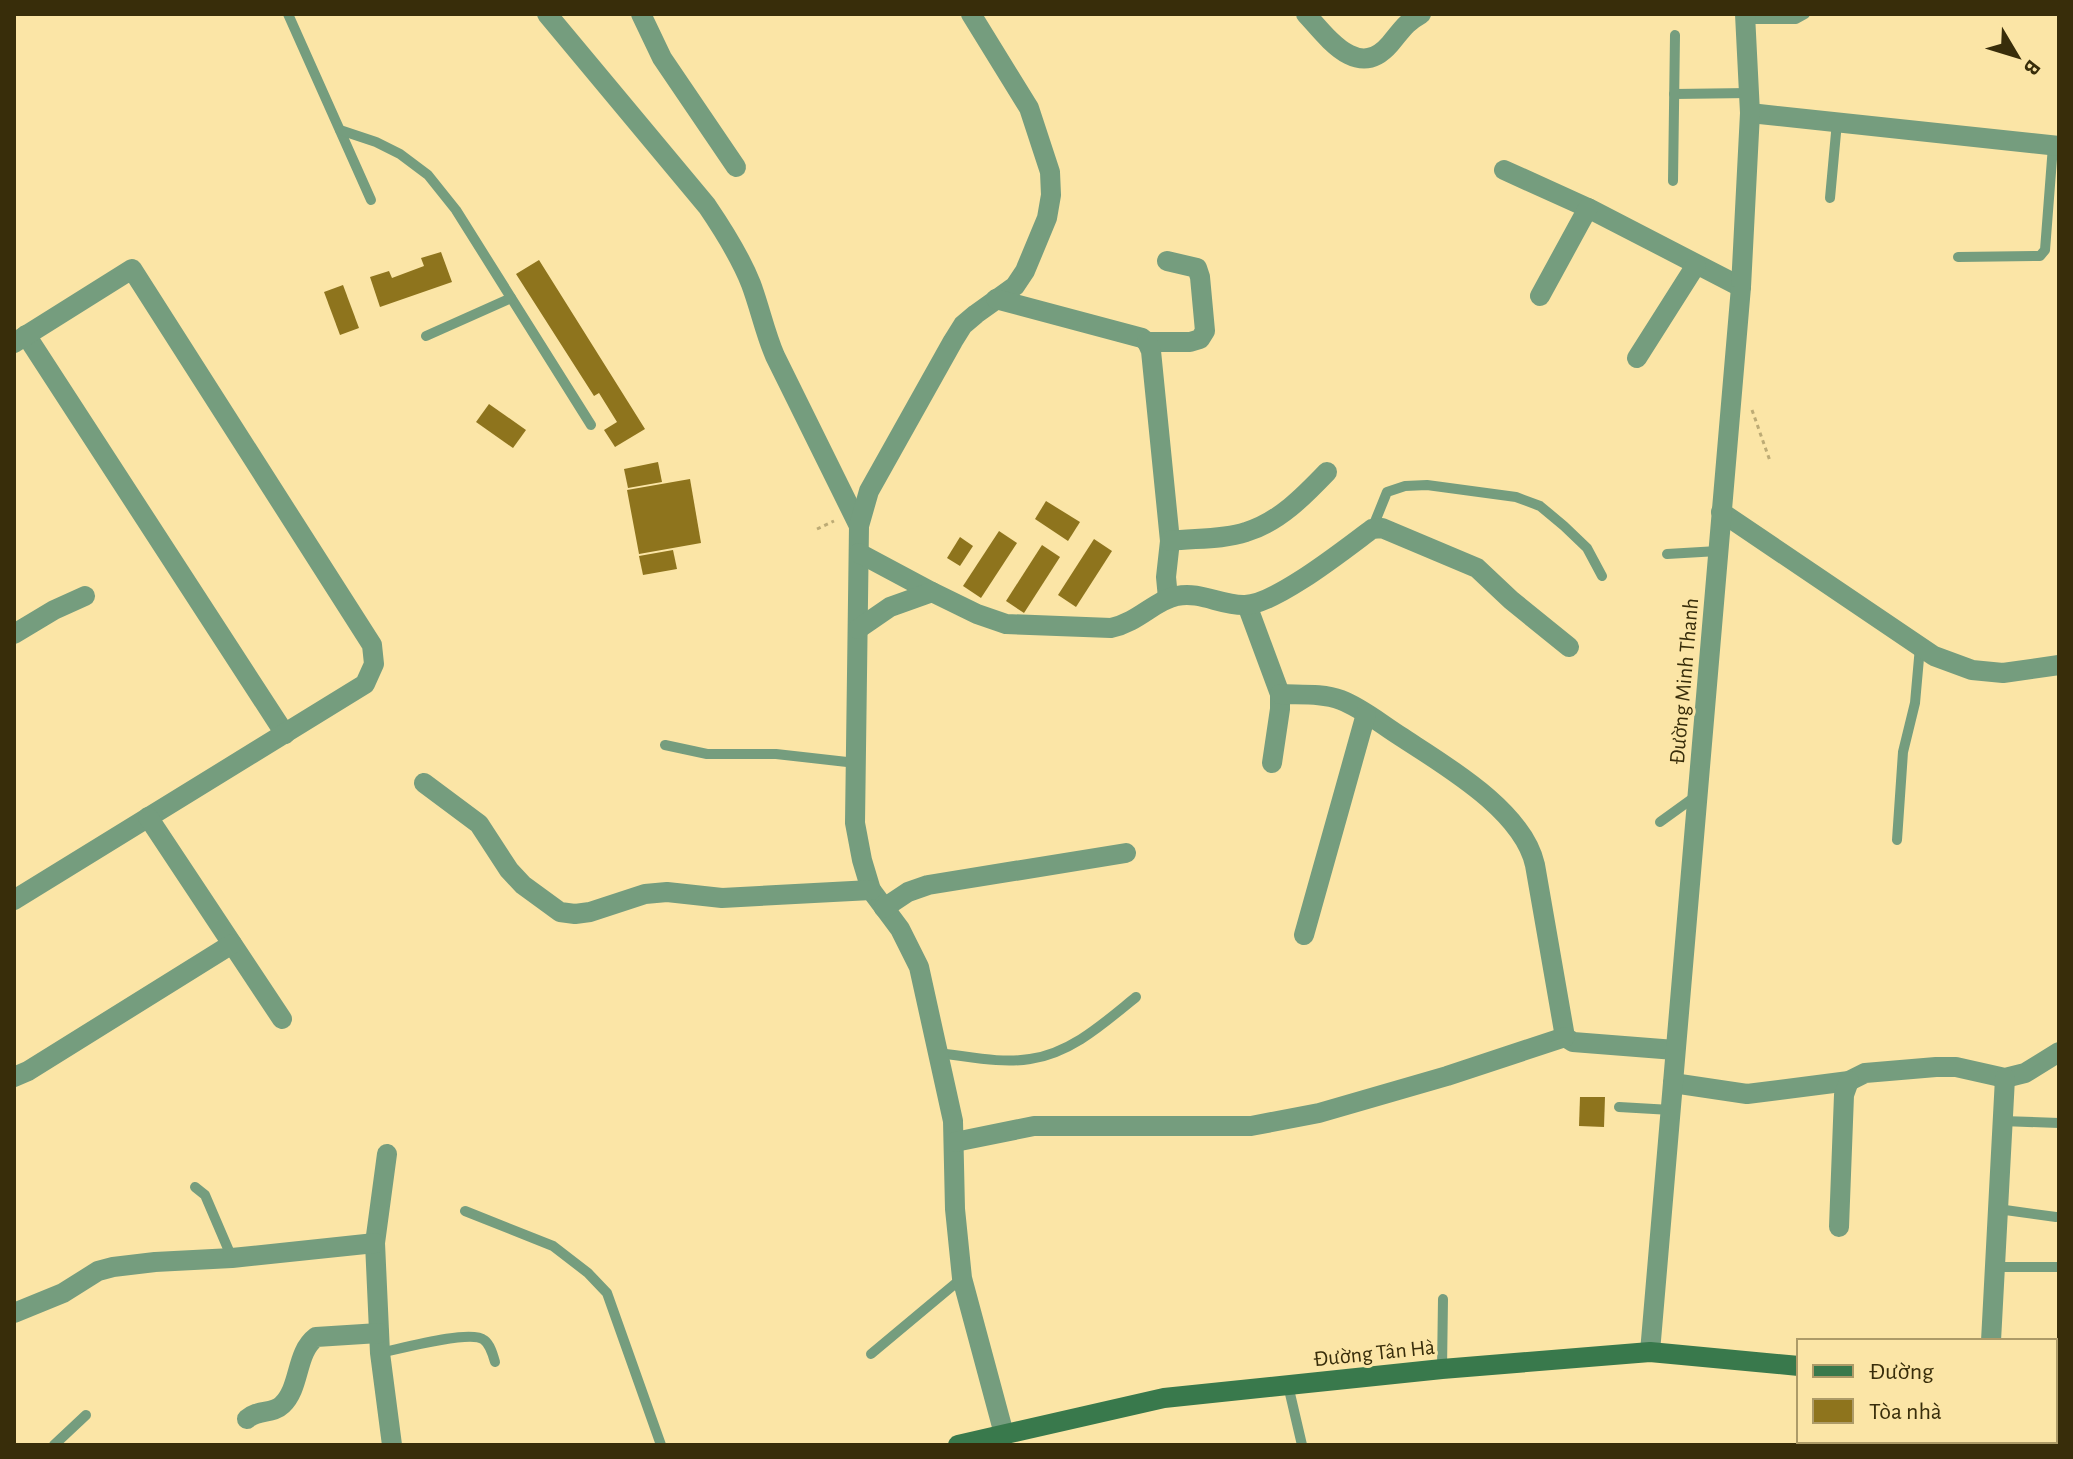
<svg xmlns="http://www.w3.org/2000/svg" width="2073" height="1459" viewBox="0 0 2073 1459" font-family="'Alegreya Sans',sans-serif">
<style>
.building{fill:#8e741d}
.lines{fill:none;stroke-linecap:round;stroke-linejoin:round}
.path{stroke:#bdab75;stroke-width:3;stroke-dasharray:4 4;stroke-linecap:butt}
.service{stroke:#759d7e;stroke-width:10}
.minor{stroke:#759d7e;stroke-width:20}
.tertiary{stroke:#759d7e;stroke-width:20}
.secondary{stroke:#39794c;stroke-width:20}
.labels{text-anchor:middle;stroke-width:6;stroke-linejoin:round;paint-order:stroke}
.street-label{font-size:22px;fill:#382d0a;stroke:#fbe5a6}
</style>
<rect width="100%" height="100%" fill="#fbe5a6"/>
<g class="building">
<polygon points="441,252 452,282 380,307 370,277 389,271 392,278 424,266 421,258"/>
<polygon points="539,260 645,429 615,447 604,430 617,422 599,393 594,396 516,274"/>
<polygon points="343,285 359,328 340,335 324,292"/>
<polygon points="489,404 526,430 513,448 476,422"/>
<polygon points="658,462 662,482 628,488 624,469"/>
<polygon points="690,479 701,543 639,554 627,490"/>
<polygon points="1046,501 1080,522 1068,541 1035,519"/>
<polygon points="999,531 1017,543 981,598 963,586"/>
<polygon points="960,537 973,546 960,566 947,558"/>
<polygon points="1094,539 1112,551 1076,607 1058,595"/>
<polygon points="1042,545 1060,557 1024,613 1006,601"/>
<polygon points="673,550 677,569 643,575 639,556"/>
<polygon points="1580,1097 1605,1097 1604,1127 1579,1126"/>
</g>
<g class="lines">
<g class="path">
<polyline points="1752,410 1770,461"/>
<polyline points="817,529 834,521"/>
</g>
<g class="service">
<polyline points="288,14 371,200"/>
<polyline points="1745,19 1796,19 1805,14"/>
<polyline points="1674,94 1749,93"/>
<polyline points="340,130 376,142 400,154 428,175 456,210 591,425"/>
<polyline points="1673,181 1675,35"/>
<polyline points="1830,198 1837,122"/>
<polyline points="1958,257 2040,256 2045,250 2053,146"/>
<polyline points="426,336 511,298"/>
<polyline points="1372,529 1387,492 1405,486 1427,485 1516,497 1540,506 1564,526 1587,548 1602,576"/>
<polyline points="1667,554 1718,551"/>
<polyline points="665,745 707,754 776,754 856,763"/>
<polyline points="1660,822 1696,796"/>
<polyline points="1897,840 1903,752 1915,703 1920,647"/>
<path d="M938,1053C967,1056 1001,1064 1030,1059C1072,1053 1105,1022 1136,997"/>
<polyline points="1619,1107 1671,1110"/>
<polyline points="2002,1121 2059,1123"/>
<polyline points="195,1187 205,1195 232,1258"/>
<polyline points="1998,1209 2056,1217"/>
<polyline points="465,1211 553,1246 588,1273 607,1293 661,1445"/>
<polyline points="1994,1267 2059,1267"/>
<path d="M380,1353C400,1349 471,1329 484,1340C490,1344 493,1355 495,1362"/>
<polyline points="871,1354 962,1278"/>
<polyline points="1442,1369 1443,1299"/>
<polyline points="1288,1385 1302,1445"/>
<polyline points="54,1445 86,1415"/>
</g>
<g class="minor">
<path d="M547,14L707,206C724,231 740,256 751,284C760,308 765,333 775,356L859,526"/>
<polyline points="641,14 662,58 736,167"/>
<polyline points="971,14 1029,108 1050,172 1051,195 1047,218 1025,271 1015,286 976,314 963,325 953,341 869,491 859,526 855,823 862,860 871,890 900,929 919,967 953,1121 955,1209 962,1278 1004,1434"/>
<path d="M1306,14C1328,38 1358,81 1390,44C1402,30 1405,23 1421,14"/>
<polyline points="1750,113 2059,146"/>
<polyline points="1504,170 1588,208 1741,287"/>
<polyline points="1540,296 1588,208"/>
<polyline points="996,299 1142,338 1147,342 1190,342 1200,339 1205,331 1200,277 1197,268 1167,261"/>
<polyline points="26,335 285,734"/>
<polyline points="1147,342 1151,351 1170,541 1166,577 1168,598"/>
<polyline points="14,343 132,269 372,645 374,664 365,684 14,900"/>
<polyline points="1637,358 1696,265"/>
<polyline points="1721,512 1934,656 1972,670 2003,673 2059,665"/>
<path d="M1170,541C1194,538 1222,540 1246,532C1279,522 1304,496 1327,472"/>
<polyline points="859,553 932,592"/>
<polyline points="1247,605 1280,694 1280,709 1272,763"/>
<path d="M858,629L890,607L932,592L977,614L1006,624L1111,628C1139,622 1155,600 1177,596C1200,591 1222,606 1245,605C1276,604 1345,549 1372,529L1382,528L1477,568L1511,600L1569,647"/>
<polyline points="14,634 54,610 85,596"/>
<path d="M1280,694C1300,695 1322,693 1341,700C1362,708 1381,724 1400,736C1444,765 1523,810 1535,865L1565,1037L1573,1042L1675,1050"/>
<polyline points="424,783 479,824 509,870 523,885 560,912 575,914 590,912 645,894 667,892 722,898 871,890"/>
<polyline points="148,817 282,1019"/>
<polyline points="884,908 908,892 928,885 1126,853"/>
<polyline points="1304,935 1366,714"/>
<polyline points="14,1077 28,1071 232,944"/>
<polyline points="1673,1083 1747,1094 1849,1081 1865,1073 1936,1067 1956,1067 2005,1078 2025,1073 2059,1052"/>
<polyline points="955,1142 1034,1126 1251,1126 1319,1113 1447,1076 1565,1037"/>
<polyline points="387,1154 375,1243 380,1353 392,1445"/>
<polyline points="1839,1227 1844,1095 1849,1081"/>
<polyline points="14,1313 63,1293 98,1271 113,1267 155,1262 232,1258 375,1243"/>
<polyline points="1991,1341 2005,1078"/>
<path d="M247,1419C258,1409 273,1414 282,1405C301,1387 295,1353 316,1337L379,1333"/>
</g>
<polyline class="tertiary" points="1650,1352 1741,287 1750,113 1745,14"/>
<g class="secondary">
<polyline points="2055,1382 2059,1382"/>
<polyline points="958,1445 1164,1398 1442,1369 1650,1352 1799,1366"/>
</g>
</g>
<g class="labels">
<g class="street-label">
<text transform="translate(1683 681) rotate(-85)" y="8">Đường Minh Thanh</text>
<text transform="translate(1374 1352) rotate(-6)" y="8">Đường Tân Hà</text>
</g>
</g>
<rect width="2073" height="1459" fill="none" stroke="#382d0a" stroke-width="32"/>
<rect x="1797" y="1339" width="260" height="104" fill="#fbe5a6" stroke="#ad9b68" stroke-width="2"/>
<rect x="1813" y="1365" width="40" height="12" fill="#39794c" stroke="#ad9b68" stroke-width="2"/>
<text x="1869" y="1379" font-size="24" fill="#382d0a">Đường</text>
<rect x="1813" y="1399" width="40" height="24" fill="#8e741d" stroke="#ad9b68" stroke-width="2"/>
<text x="1869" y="1419" font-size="24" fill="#382d0a">Tòa nhà</text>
<g transform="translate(2017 56) rotate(128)" stroke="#fbe5a6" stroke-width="6" paint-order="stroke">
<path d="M0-6L14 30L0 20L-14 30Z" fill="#382d0a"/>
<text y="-12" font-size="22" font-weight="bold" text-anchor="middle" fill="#382d0a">B</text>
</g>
</svg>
